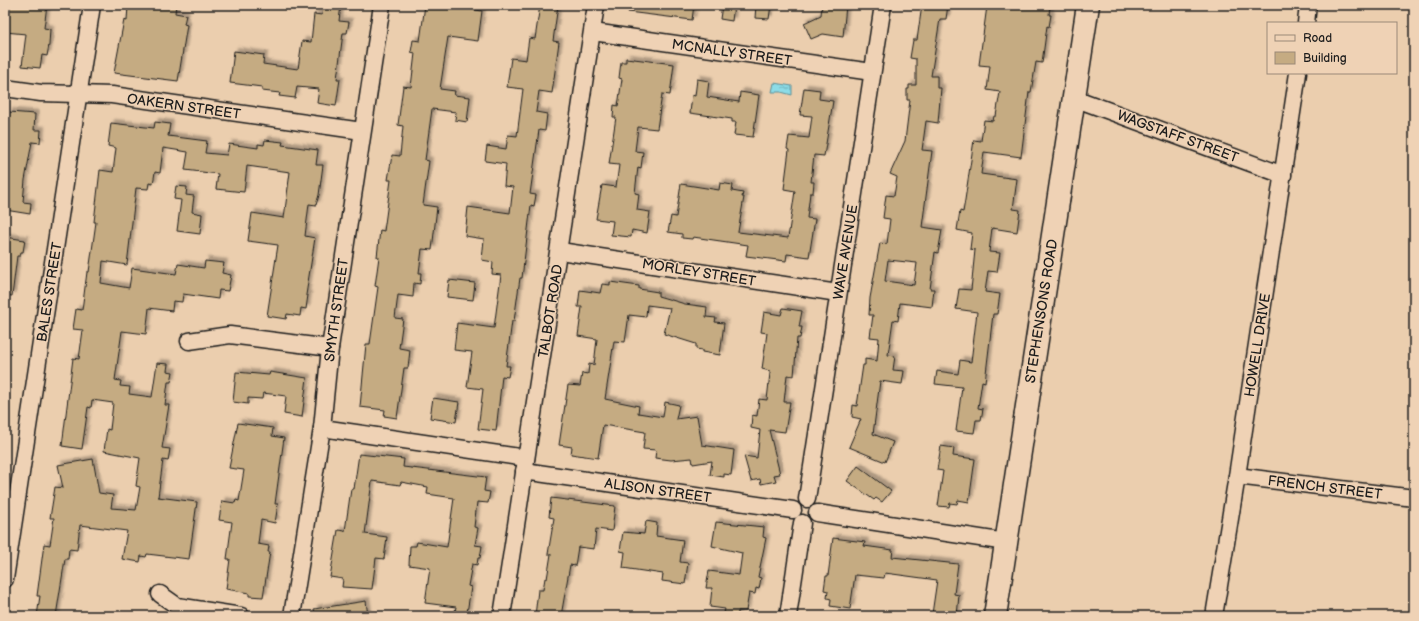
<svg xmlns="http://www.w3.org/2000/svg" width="1419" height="621" viewBox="0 0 1419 621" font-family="'Balsamiq Sans',sans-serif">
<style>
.water{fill:url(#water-ripples);stroke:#5f8f96}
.building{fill:#c5ab82;stroke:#1c1c1c;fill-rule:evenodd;filter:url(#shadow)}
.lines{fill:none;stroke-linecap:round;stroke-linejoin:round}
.minor-casing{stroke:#1c1c1c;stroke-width:19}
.primary-casing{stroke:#1c1c1c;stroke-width:25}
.minor{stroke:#efd2b5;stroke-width:16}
.primary{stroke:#efd2b5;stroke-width:22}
.labels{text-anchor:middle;stroke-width:3;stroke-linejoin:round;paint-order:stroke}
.street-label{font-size:14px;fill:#1c1c1c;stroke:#efd2b5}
</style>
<defs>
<pattern id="water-ripples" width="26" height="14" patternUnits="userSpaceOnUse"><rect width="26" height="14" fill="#8cdce7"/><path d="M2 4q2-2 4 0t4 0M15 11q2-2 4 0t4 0" fill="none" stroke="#78bcc6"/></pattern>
<filter id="shadow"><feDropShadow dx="3.5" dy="-3.5" stdDeviation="1" flood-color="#0004"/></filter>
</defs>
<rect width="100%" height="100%" fill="#ebceae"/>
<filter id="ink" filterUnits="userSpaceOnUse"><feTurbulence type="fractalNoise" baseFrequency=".025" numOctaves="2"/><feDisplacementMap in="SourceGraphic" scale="8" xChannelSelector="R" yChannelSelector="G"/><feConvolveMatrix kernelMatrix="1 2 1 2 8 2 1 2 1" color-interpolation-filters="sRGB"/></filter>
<g filter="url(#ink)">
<polygon class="water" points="774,83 792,86 792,95 781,92 772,92"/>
<g class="building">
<polygon points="9,5 47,5 44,28 50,29 49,45 47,56 42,55 40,68 22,66 26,34 5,32 5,10 9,10"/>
<polygon points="128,5 176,5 175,13 186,15 184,24 187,25 178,81 114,73 124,20 127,21"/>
<polygon points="323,5 341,5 339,21 349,22 347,33 343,33 337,79 340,79 336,106 317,103 319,89 297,87 295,98 279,96 280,93 262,91 262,87 230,83 234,51 264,55 263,64 298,69 302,41 311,42 314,14 322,15"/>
<polygon points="425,5 445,7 446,5 482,11 478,41 448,37 440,89 455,91 454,95 470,97 467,122 455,120 456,112 432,109 425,160 429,161 423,205 437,207 432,250 422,249 419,273 421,273 420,284 414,283 413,297 398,295 395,318 403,319 399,348 410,350 408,368 404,368 397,418 384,416 385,410 360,407 366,344 370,344 378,287 375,286 379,257 377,257 380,230 384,231 391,180 388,180 392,155 400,156 403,126 398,125 403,86 411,87 415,53 411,52 413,40 420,41"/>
<polygon points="540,5 558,5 553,41 559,42 552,93 539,91 536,112 547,114 545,131 539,130 530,194 536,195 534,206 531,205 522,278 520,278 514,321 512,321 506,366 510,366 508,377 502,376 496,431 478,429 483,389 467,387 472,352 454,350 457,323 494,328 501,275 492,274 493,262 482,260 484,239 465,236 468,207 510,213 513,187 504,186 506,164 485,161 487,146 506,149 508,135 517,136 523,89 507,87 511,58 526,60 529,38 535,39"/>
<polygon points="628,5 694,5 692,20 628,12"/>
<polygon points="722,5 734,5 732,21 720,19"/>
<polygon points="756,5 771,5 769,19 755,18"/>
<polygon points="822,5 846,5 843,37 823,34 811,39 804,23 821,15"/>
<path d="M922,5H948L946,19H940L931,76H937V88H941L938,123L926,121L922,150L932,151L922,227L942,230L938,253L935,252L930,289H934L932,307L900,303L898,321L893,320L888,355L895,356L893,370L904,371L902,384L880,381L873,434L893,442L885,462L849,447L861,419L852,417L853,405L857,406L863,365H865V359L877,361L879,338L870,337L873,315H869L870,298L880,243L887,244L890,219L883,218L886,195L894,196L897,177L890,174L905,141L910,100H907V89H909V85H916V59L910,58L913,40H917ZM888,260L917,263L914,285L885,281Z"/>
<polygon points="999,5 1050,5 1049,15 1051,15 1049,27 1047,26 1042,63 1036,62 1031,92 1029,92 1021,157 984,152 981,174 1017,179 1013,209 1020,210 1017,232 992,228 989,252 1000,253 997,272 988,271 985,292 1000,294 997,314 993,314 985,382 982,381 978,408 983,409 981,420 976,420 974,433 956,431 962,387 935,384 937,371 958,374 960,360 971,362 977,312 956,309 959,289 971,290 975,250 970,249 972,233 957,230 960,211 963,212 965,200 974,140 981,141 984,120 993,121 994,116 996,116 1000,92 987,90 990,66 979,65 987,6 999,8"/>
<polygon points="626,58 674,64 670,95 662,94 657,129 638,127 635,151 643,152 641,168 638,167 635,193 639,194 637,210 650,212 647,233 632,230 631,237 611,235 613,221 596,219 602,185 616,187 619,165 609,164 616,117 613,117 614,105 618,106 622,79 619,78 621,62 626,62"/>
<polygon points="697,79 709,81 707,97 739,102 740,92 759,95 753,137 734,135 736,122 732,122 732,119 690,113 692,95 695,96"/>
<polygon points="804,88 820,90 819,99 833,101 824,156 814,155 811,182 814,182 813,193 810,193 807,218 815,219 809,257 787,254 786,261 746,256 748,245 693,237 692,239 682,238 682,234 668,232 671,216 676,217 681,184 719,190 720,183 733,185 732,191 743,193 742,197 744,197 738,232 788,238 795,191 784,189 789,150 787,149 789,136 809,138 812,116 800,115"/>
<polygon points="9,112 35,114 34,130 41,130 40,143 32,142 25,180 23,202 31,203 30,214 5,210 5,150"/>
<polygon points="155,122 170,124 168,136 207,141 205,153 227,155 229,144 258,148 258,144 264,145 265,140 283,142 282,145 318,150 316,165 323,165 319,195 316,205 309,204 305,236 315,238 306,295 308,295 306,309 301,308 300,316 287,314 286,319 267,316 278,245 248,241 252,213 284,218 290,172 247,166 244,192 216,189 218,174 185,170 188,152 163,148 160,173 155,172 153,184 149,183 148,189 136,188 127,265 103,261 101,283 129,288 132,268 176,274 178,264 204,268 205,261 224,263 222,273 231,275 228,291 219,290 218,299 183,294 182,302 173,301 172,311 149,308 146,334 122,331 115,380 121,381 120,386 130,387 129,394 152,397 157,363 168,364 167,371 173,372 171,382 168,382 165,405 169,405 162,448 170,449 168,461 163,460 158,497 197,502 189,559 147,554 146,557 141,556 140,562 122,559 127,531 80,525 77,550 69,549 68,559 65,559 56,616 37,616 40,596 37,596 44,544 50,545 54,518 50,518 55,487 63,488 58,465 93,459 99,493 113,495 111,508 136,510 140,487 136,486 140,458 104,451 107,429 110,430 113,403 92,400 91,408 88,407 82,449 62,446 73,358 79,359 83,330 73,329 76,309 82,310 87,272 89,272 96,222 94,222 100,170 113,172 116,148 108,146 111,123 154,128"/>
<polygon points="176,186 187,187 186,195 194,196 192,212 202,214 200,234 177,231 181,200 174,199"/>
<polygon points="5,237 25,240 23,252 21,252 20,256 17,256 12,296 5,295"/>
<polygon points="449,280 475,283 473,300 447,297"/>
<polygon points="610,282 639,286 639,289 658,292 658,296 685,304 707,307 706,317 716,318 715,322 724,323 720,355 702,352 702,350 696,349 696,344 664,334 670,308 647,305 646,317 629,315 625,342 614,341 605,399 639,406 638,413 663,417 665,402 679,405 676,419 697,416 702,445 734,450 731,475 724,474 724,477 710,475 712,461 693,464 692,458 671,460 655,458 656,450 643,449 645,432 603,425 598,458 571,454 572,447 559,445 568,385 580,386 582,373 588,374 589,364 594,365 597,339 578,336 582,307 578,307 580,290 600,293 602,284 610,285"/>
<polygon points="783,308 802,311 799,327 802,327 800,338 797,338 794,376 787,375 784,402 790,402 785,432 769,430 780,474 774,475 776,481 761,484 760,479 751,481 744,456 757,458 760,430 751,428 752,415 757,416 759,399 767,400 770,373 770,371 762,369 767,333 761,332 764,312 781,315"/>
<polygon points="236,372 269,375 270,372 307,378 302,417 284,414 286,396 263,393 262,399 248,398 248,404 233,402"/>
<polygon points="433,398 459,402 456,422 430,418"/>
<polygon points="238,423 273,428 272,436 284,438 275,504 278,504 275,523 261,520 258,544 269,546 268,552 270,552 263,597 249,596 249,593 226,589 230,559 227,559 232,522 219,520 222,501 235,503 236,500 239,501 244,470 229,468"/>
<polygon points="941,446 954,448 953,456 975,459 969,502 958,500 957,504 950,503 949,507 938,506 943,471 937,470"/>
<polygon points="359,454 404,459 403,467 486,477 484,491 490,492 488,503 477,502 474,527 478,528 475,545 482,546 480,558 478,558 477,565 472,564 468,586 471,587 467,613 455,611 456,607 425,603 430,568 409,565 410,546 416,546 417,542 447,547 454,498 427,494 428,487 401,482 400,485 372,481 365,534 387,537 384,559 376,558 372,589 342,587 343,579 330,577 338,530 345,531 351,489 354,489"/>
<polygon points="858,466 891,491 882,502 876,498 874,500 847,481"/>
<polygon points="551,498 615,506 612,531 596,529 594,549 578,547 575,566 570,565 561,616 535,616 538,590 543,590 545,578 547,579 551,554 548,554 554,518 549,517"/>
<polygon points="646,521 657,523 656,536 683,540 680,562 688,563 685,584 662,581 663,574 623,568 625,552 620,551 623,532 644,534"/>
<polygon points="716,522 764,527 763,537 766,538 758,577 761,578 759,589 756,588 755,594 749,593 746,611 738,611 738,616 723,616 725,609 710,607 712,588 706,588 709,571 739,575 742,553 712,546"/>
<polygon points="833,538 865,542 864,546 893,550 892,557 958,564 954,594 959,595 957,616 932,614 937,580 885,573 884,578 855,575 850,609 830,606 831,599 827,598 828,591 824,590 826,576 828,576"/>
<polygon points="366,601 368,616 315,616 314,609"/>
</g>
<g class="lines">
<defs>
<g id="minor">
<polyline points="1306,23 1308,5"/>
<polyline points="593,32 872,72"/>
<polyline points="5,88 41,93 112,95 362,131"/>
<polyline points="1074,98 1283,175"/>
<polyline points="560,251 838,293"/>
<polyline points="189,341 230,335 330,348"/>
<polyline points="322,428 526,458"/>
<polyline points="524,471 793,510"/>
<polyline points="1237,476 1414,498"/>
<polyline points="807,499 883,5"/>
<polyline points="817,513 1006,542"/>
<polyline points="5,579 92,5"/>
<polyline points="160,594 177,606 241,616"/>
<polyline points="292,616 322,428 330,348 382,5"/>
<polyline points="502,616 596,5"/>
<polyline points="788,616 802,523"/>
<polyline points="1214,616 1237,476 1298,73"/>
</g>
<polyline id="primary" points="995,616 1088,5"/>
</defs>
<use href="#minor" class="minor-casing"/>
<use href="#primary" class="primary-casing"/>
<use href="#minor" class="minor"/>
<use href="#primary" class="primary"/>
</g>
</g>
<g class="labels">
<g class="street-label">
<text transform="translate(732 52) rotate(8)" y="5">MCNALLY STREET</text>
<text transform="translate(184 106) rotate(8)" y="5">OAKERN STREET</text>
<text transform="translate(1178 136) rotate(20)" y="5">WAGSTAFF STREET</text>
<text transform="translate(845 252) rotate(-81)" y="5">WAVE AVENUE</text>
<text transform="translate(699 272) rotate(9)" y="5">MORLEY STREET</text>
<text transform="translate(49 292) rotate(-81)" y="5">BALES STREET</text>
<text transform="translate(336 310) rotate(-82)" y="5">SMYTH STREET</text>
<text transform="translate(550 311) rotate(-81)" y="5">TALBOT ROAD</text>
<text transform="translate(1041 311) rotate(-81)" y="5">STEPHENSONS ROAD</text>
<text transform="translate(1257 345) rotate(-81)" y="5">HOWELL DRIVE</text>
<text transform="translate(1325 487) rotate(7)" y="5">FRENCH STREET</text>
<text transform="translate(658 490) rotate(8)" y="5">ALISON STREET</text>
</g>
</g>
<rect width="1419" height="621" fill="none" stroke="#efd2b5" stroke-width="20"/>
<rect x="10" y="10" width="1399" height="601" fill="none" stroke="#1c1c1c" stroke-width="1.5" filter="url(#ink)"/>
<rect x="1267" y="22" width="130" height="52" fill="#efd2b5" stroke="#9b8978"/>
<rect x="1275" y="35" width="20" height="6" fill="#efd2b5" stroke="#9b8978"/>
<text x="1303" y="42" font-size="12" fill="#1c1c1c">Road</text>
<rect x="1275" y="52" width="20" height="12" fill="#c5ab82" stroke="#9b8978"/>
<text x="1303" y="62" font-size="12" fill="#1c1c1c">Building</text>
</svg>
